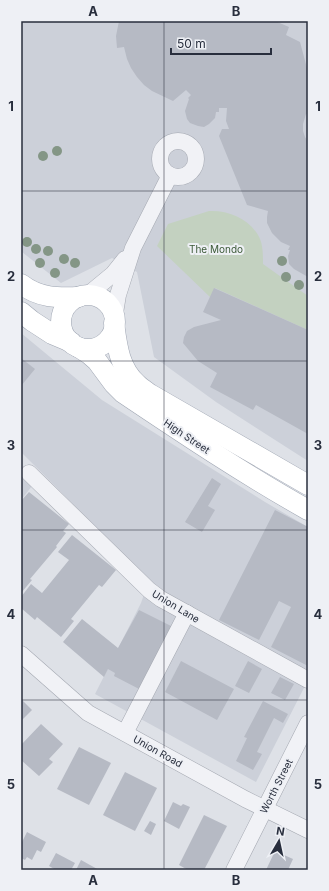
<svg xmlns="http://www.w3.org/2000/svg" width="329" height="891" viewBox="0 0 329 891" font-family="Inter,sans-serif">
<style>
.built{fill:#ccd0d9}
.green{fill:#c3d1c0}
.building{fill:#b6bac4}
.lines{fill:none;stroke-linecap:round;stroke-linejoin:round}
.minor-casing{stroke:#a4a8b1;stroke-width:17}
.major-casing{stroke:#9ea5b2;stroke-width:21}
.minor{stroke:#f1f2f6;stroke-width:16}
.major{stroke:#fff;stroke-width:20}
.tree{fill:#849686}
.grid{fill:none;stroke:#282e3d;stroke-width:1;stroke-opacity:0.55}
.labels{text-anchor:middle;stroke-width:4;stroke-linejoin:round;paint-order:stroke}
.park-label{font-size:10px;fill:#3a5836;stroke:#eef0f5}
.street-label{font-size:10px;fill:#282e3d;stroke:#eef0f5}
.neatline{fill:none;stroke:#282e3d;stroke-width:1.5}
.grid-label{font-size:13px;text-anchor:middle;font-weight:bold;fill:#282e3d}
</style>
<rect width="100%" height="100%" fill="#dee1e7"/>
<g class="built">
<polygon points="21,21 308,21 308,461 297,454 216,402 154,357 137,272 112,258 61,283 22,252"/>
<polygon points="21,333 102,400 265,502 308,527 308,680 256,782 95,694 141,603 149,580 21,452"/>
<polygon points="21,475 32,486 21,500"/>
</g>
<path class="green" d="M209,211C229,210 251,219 260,239C263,246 263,256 263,264L308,296V330L215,288L210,297L157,246L168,224Z"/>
<g class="building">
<polygon points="119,21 275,21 289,27 286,35 300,42 308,72 308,115 306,114 303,124 303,131 305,137 308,142 308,277 294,269 289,264 288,256 290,250 288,250 290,246 281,242 272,233 267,223 267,217 268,211 247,205 219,136 222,129 229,129 226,121 227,108 219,108 219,112 216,112 215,118 209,124 204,127 198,126 190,123 187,119 185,111 189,99 188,98 191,95 186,90 173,101 152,91 144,85 137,77 131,68 127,59 124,47 117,48 116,36"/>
<polygon points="214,288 308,330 308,434 256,405 253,410 210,387 217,373 198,361 183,343 184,337 187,331 194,327 221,320 203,312"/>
<polygon points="21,358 35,369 21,386"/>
<polygon points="212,478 221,484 208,506 215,510 202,532 185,522"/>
<polygon points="29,492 69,524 63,531 66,533 56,546 57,547 30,579 32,580 21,593 21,501"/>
<polygon points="275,510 308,527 308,666 271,647 291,607 279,601 259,640 219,620"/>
<polygon points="72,535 116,570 102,587 99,585 71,619 74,621 61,637 37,617 35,620 21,608 21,597 31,584 42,593 69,560 58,552"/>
<polygon points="139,610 175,628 141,690 114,676 115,673 108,669 104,677 63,642 82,619 118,648"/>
<polygon points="181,661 234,689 217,720 165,692"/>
<polygon points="248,661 262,669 249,693 235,686"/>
<polygon points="280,677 294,684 285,700 271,693"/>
<polygon points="21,699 32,710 21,721"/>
<polygon points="263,701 288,714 283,723 274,718 257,752 262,754 253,770 236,761 247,738 244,737"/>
<polygon points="41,724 63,744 49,759 53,762 39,776 21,760 21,745"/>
<polygon points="79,747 111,763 89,805 57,789"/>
<polygon points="125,772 157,788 135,831 103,815"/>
<polygon points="173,802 181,806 183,804 190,807 179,829 164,821"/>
<polygon points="204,815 227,826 204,870 188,870 179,865"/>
<polygon points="150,821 156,824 151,835 144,831"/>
<polygon points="27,832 46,842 41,852 37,850 32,860 27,857 25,860 21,858 21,844"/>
<polygon points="275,851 293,859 288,870 266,870"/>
<polygon points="56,853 75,863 71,870 56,870 49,866"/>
<polygon points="81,860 99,870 76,870"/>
</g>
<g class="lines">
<defs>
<g id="minor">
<circle cx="178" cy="159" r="18"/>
<polyline points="86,295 90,293 113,274 125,259"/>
<polyline points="114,319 118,295 133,248 170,175"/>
<polyline points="29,473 149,590 161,599 308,680"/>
<polyline points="21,654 88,713 245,799 308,830"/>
<polyline points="125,733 187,613"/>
<polyline points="234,870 308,723"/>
</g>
<g id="major">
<path d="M21,284C39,298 57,298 79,297"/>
<circle cx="88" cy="322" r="27"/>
<polyline points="21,312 32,321 52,334 71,342"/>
<path d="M114,323C117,345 119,368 137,384C141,388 146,391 150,394L308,485"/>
<path d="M78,347L89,354L97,361L114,384L123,393C184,434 244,474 308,510"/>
</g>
</defs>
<use href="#minor" class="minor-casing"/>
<use href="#major" class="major-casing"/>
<use href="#minor" class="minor"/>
<use href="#major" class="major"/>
</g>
<g class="tree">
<circle cx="57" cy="151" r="5"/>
<circle cx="43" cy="156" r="5"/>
<circle cx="27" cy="242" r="5"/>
<circle cx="36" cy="249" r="5"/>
<circle cx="48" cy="251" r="5"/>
<circle cx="64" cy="259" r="5"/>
<circle cx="282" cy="261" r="5"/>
<circle cx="40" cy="263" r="5"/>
<circle cx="75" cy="263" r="5"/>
<circle cx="55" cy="273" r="5"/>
<circle cx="286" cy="277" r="5"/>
<circle cx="299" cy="285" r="5"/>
</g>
<path class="grid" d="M164,21V870M21,191H308M21,361H308M21,530H308M21,700H308"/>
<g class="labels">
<g class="park-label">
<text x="216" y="253">The Mondo</text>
</g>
<g class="street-label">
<text transform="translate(187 436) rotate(34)" y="4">High Street</text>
<text transform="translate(176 606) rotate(31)" y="4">Union Lane</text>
<text transform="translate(158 751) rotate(29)" y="4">Union Road</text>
<text transform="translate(276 786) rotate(-63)" y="4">Worth Street</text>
</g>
</g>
<rect width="329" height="891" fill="none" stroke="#eef0f5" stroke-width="44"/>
<g transform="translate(279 841) rotate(9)" stroke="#eef0f5" stroke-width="3" paint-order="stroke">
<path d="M0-3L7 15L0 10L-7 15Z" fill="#282e3d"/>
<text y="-6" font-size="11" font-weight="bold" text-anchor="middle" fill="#282e3d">N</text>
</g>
<path d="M171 48v6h100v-6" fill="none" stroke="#282e3d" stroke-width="2"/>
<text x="177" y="48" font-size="12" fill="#282e3d" stroke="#eef0f5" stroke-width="3" paint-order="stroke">50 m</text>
<rect x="22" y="22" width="285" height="847" class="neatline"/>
<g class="grid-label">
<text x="93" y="16">A</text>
<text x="236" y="16">B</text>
<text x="11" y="111">1</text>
<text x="318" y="111">1</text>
<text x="11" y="281">2</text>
<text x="318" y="281">2</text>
<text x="11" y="450">3</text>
<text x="318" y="450">3</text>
<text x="11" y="619">4</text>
<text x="318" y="619">4</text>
<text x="11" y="789">5</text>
<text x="318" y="789">5</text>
<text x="93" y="885">A</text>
<text x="236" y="885">B</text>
</g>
</svg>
